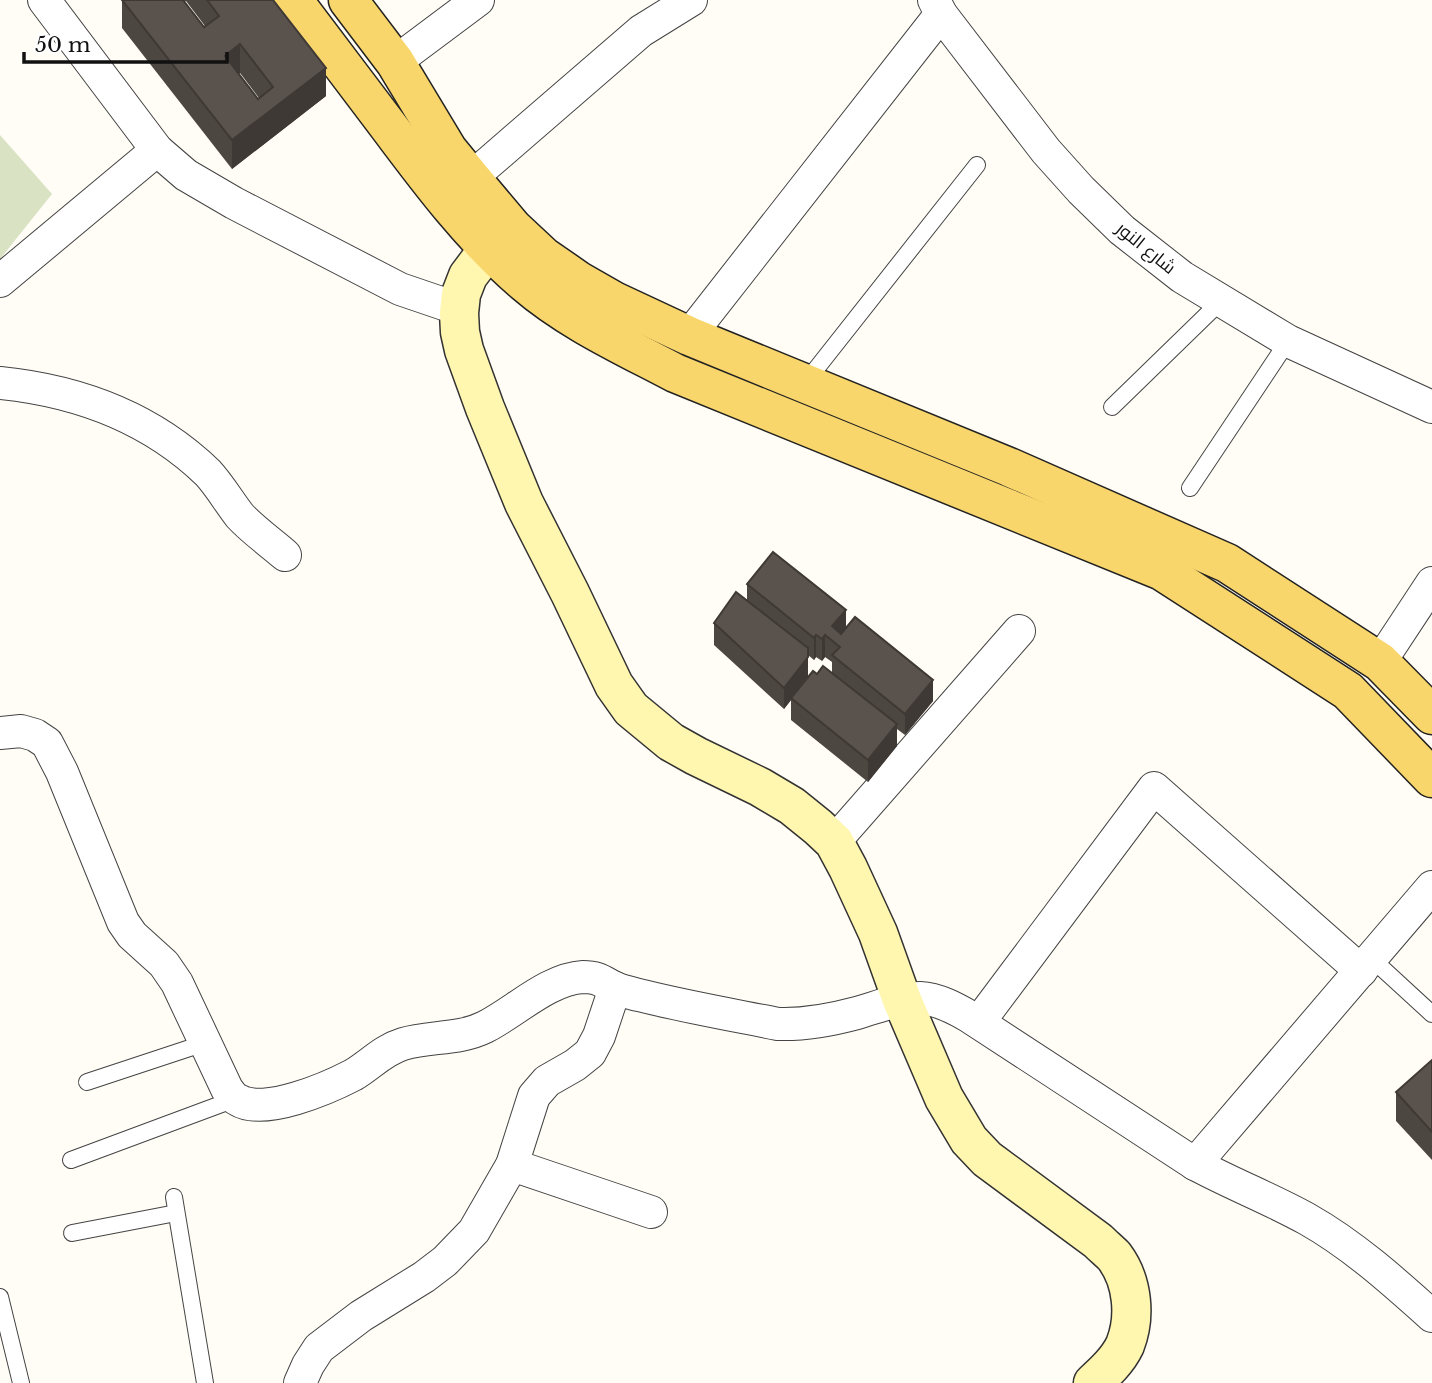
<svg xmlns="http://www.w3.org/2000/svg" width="1432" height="1383" viewBox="0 0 1432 1383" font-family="'Libre Baskerville',Cairo,serif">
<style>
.cemetery{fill:#d9e3c4}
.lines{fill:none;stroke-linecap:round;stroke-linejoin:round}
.lane-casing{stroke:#444;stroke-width:18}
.street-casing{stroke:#444;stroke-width:34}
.secondary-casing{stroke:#333;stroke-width:41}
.primary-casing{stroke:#222;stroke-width:41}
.lane{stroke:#fff;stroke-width:16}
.street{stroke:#fff;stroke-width:32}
.secondary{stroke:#fff6b0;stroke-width:38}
.primary{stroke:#f9d66b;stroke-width:38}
.wall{fill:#4d4742;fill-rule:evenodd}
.shaded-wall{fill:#3f3936}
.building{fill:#5a524d;stroke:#3f3936;stroke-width:2;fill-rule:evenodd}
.labels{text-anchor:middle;stroke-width:7;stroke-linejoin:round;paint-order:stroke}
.street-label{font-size:18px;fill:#111;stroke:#fff}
</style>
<rect width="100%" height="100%" fill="#fffdf5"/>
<polygon class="cemetery" points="0,135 52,194 0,259"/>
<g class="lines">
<defs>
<g id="lane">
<polyline points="805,383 977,165"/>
<polyline points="1112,407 1221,301"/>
<polyline points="1190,488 1288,341"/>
<polyline points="1371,958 1432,1014"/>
<polyline points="87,1082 205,1043"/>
<polyline points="71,1160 235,1099"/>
<polyline points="174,1197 205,1383"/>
<polyline points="72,1233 176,1213"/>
<polyline points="0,1297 21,1383"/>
</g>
<g id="street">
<polyline points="44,0 157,150 186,175 234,203 400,289 444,304 460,307"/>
<polyline points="934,0 941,14 1046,151 1081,190 1122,230 1182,277 1288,341 1432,407"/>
<polyline points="395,62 478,0"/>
<polyline points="471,178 641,31 691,0"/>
<polyline points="0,281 157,150"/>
<polyline points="689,336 941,14"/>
<path d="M0,383C79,391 150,417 208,473C220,486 229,502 240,516C253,530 270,542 285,555"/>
<polyline points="1380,662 1432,583"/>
<path d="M0,733L21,731L35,735L47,743L62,772L123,922L132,935L164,964L177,983L227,1089C230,1093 233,1098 238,1100C264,1116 328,1088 353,1075C370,1065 383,1050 403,1044C430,1036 459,1040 485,1027C515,1012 548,979 583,977C601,977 603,983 617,989C626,992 634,994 643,996C687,1007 733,1015 778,1024C806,1025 831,1020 857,1013C878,1007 899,998 920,998C938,999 955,1008 970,1017L1195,1164C1232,1184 1271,1199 1307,1219C1353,1245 1393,1281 1432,1316"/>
<polyline points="834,842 1019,631"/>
<polyline points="979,1022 1154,788 1361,971"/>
<polyline points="1195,1164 1432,887"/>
<polyline points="512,1165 651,1212"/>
<polyline points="300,1383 308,1365 319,1348 361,1316 424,1277 445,1261 474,1231 512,1165 534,1096 547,1081 575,1065 590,1053 599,1036 615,988"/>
</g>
<path id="secondary" d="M489,248L468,276L461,294L459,313L460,332L464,350L485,408L524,503L570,593L614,685L631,709L671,742L696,756L760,787L792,806L818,827L834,842L848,868L878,933L902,1000L944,1098L969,1140L987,1159L1098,1241C1103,1246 1109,1251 1114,1256C1133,1281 1136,1317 1125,1345C1118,1360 1105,1372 1093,1383"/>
<g id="primary">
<path d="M293,0C325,42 357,85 389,127C430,182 473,239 525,283C569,321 624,346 675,373L1162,571L1348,691L1432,778"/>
<polyline points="348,0 395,62 448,150 471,178 513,228 543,256 579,281 614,301 689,336 1009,467 1227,563 1380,662 1432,715"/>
</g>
</defs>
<use href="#lane" class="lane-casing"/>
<use href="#street" class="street-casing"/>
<use href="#secondary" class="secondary-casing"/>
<use href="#primary" class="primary-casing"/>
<use href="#lane" class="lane"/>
<use href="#street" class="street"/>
<use href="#secondary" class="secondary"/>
<use href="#primary" class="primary"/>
</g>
<g class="wall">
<path d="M122,0H273L326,96L232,169L122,28ZM186,1L205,26L204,27L184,2ZM240,73L259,98L258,99L239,74Z"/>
<path d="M747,584L846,628L933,701L905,735L897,729V746L868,782L791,720V700L784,709L714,645V623L747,600ZM808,655L814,660L816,657L822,661L825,657L832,662V673L817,674L808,677Z"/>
<polygon points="1432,1060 1432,1160 1396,1121 1396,1092"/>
</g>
<g class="shaded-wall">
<polygon points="240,44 240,73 225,84 225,56"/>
<polygon points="326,68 326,96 232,169 232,140"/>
<polygon points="846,610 846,631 836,644 832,626"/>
<polygon points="816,635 816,657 814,660 814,638"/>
<polygon points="825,635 825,657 822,661 822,639"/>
<polygon points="808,657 808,679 791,698 791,700 784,709 784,688"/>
<polygon points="933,680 933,701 905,735 905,714"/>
<polygon points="897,724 897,746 868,782 868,760"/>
</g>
<g class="building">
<path d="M122,0H183L204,27L219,16L207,0H273L326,68L232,140ZM240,44L273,87L258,99L225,56Z"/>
<polygon points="773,552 846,610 832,626 841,634 855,617 933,680 905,714 832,655 840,647 825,635 822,639 816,635 814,638 747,584"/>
<polygon points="736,592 808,648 808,657 784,688 714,623"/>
<polygon points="823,666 897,724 868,760 791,698 813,671 817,674"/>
<polygon points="1432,1060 1432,1132 1396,1092"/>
</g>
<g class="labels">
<g class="street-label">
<text transform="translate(1146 248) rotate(39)" y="6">شارع النور</text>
</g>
</g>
<path d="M24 52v10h203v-10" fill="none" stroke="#111111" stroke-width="3.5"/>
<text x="35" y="52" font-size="21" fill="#111111" stroke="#ffffff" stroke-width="5" paint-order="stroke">50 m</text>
</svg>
